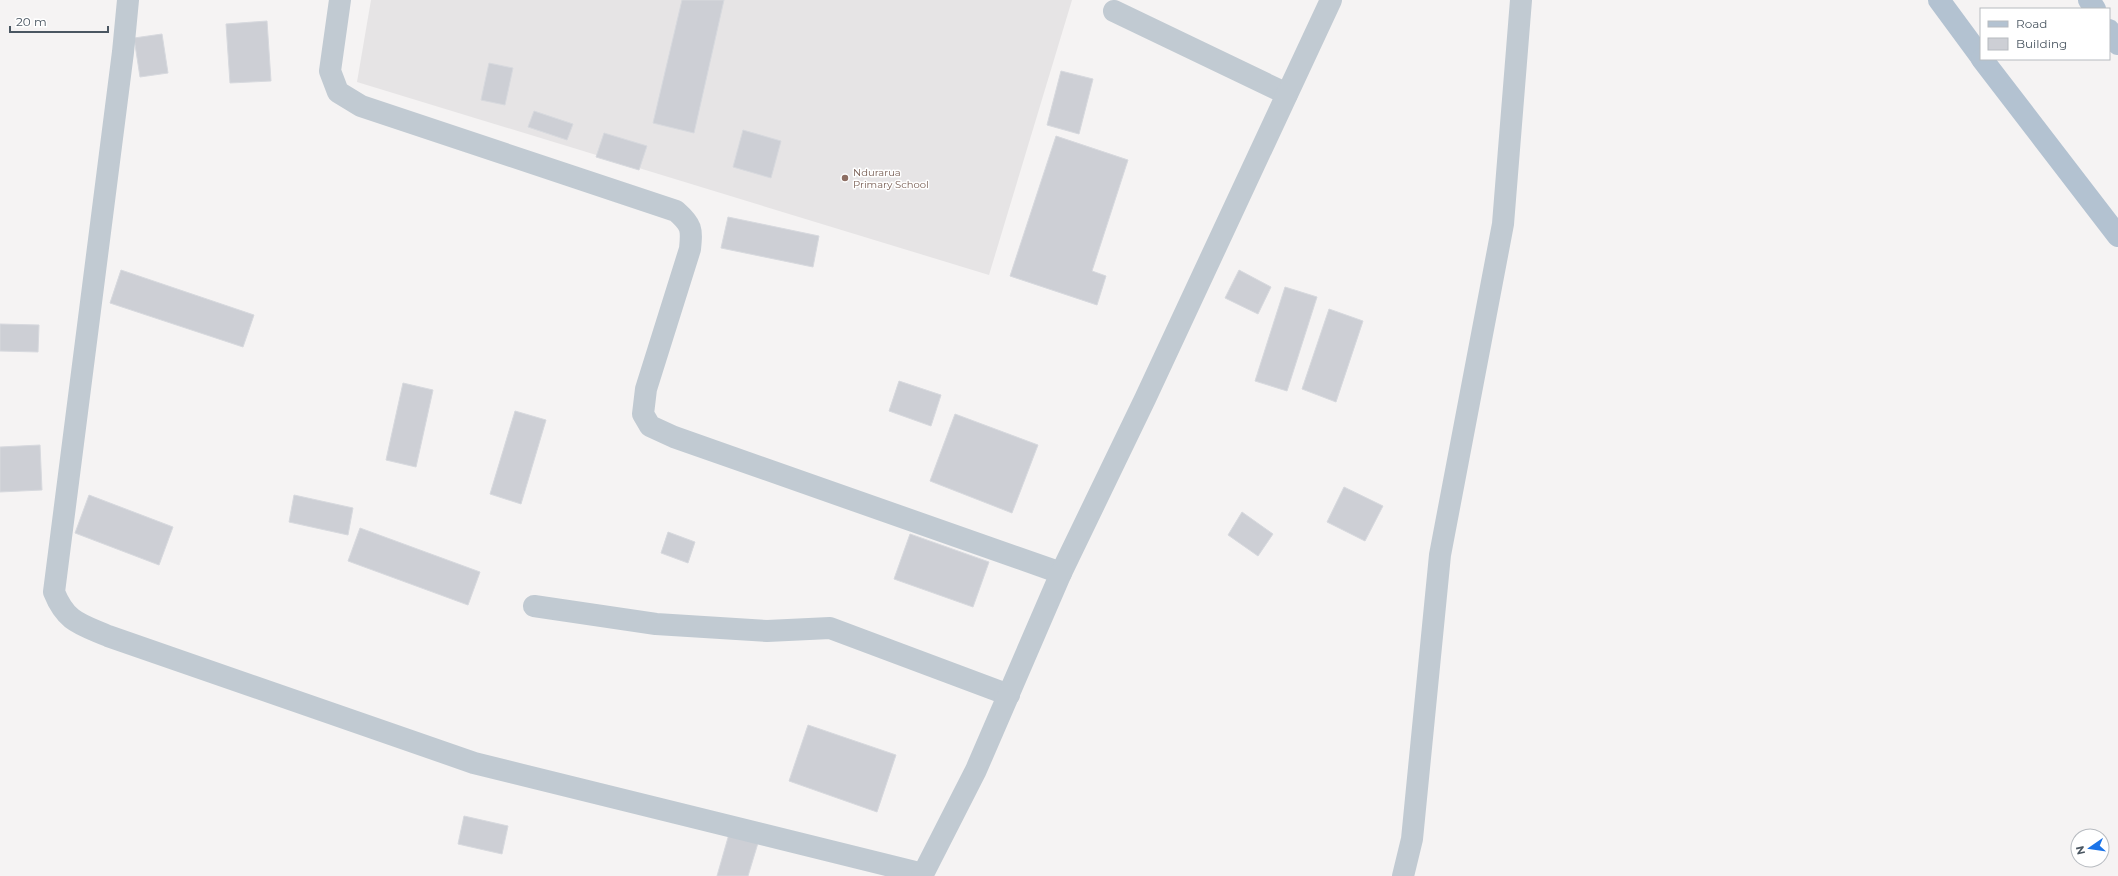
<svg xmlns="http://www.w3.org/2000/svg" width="2118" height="876" viewBox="0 0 2118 876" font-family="Montserrat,sans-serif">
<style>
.education{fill:#e6e4e5}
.building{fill:#cdcfd5;stroke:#d7d9de}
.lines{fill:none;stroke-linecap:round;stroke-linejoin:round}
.minor{stroke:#c1cad2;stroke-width:22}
.major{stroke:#b3c2d1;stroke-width:22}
.education-dot{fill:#8d6e63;stroke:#fff;stroke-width:1.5}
.labels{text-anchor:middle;stroke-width:3;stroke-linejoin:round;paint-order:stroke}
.education-label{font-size:10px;fill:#785e54;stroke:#fff;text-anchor:start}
</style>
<rect width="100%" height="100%" fill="#f5f3f3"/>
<polygon class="education" points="371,0 1072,0 989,275 357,82"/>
<g class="building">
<polygon points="682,0 724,0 694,133 653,123"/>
<polygon points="267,21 271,81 230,83 226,24"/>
<polygon points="162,34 168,73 140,77 134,38"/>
<polygon points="489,63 513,68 505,105 481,100"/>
<polygon points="1061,71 1093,79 1079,134 1047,125"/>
<polygon points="534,111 573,124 567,140 528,127"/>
<polygon points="743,130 781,141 771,178 733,167"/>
<polygon points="604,133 647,146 639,170 596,157"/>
<polygon points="1056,136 1128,160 1092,271 1106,276 1097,305 1010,276"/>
<polygon points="728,217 819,236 813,267 721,248"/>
<polygon points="121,270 254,315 243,347 110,303"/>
<polygon points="1239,270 1271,287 1258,314 1225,298"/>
<polygon points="1285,287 1317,297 1287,391 1255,381"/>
<polygon points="1329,309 1363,321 1336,402 1302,389"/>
<polygon points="0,324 39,325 38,352 0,351"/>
<polygon points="899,381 941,395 931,426 889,411"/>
<polygon points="403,383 433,390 416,467 386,460"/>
<polygon points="515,411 546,420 521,504 490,494"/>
<polygon points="955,414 1038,445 1012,513 930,481"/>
<polygon points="40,445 42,490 0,492 0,447"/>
<polygon points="1344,487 1383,506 1365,541 1327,522"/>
<polygon points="89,495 173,527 159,565 75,533"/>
<polygon points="294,495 353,508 348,535 289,522"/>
<polygon points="1242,512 1273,534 1258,556 1228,535"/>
<polygon points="360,528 480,572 468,605 348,561"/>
<polygon points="668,532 695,542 688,563 661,553"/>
<polygon points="910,534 989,562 973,607 894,579"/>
<polygon points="808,725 896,755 877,812 789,781"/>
<polygon points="464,816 508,826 502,854 458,844"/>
<polygon points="729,834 758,843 748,876 717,876"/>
</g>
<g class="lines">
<g class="minor">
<path d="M128,0L123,52L54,592C66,622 80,624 108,636L474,763L923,874"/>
<path d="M340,0L330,71L338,92L361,106L676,211C692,225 692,229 690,249L646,389L643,414L650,426L674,437L1061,573"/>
<polyline points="1114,11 1287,94"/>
<polyline points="534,606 656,624 767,631 830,628 1009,695"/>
<polyline points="922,876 976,770 1061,573 1145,399 1331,0"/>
<polyline points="1403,876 1412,839 1440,555 1503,224 1521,0"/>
</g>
<g class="major">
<polyline points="1939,0 1981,57"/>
<polyline points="2089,0 2095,9"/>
<polyline points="2109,30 2118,44"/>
<polyline points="1982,59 2118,236"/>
</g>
</g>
<circle class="education-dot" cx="845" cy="178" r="4"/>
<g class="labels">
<g class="education-label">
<text x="853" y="176">Ndurarua<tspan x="853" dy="12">Primary School</tspan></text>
</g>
</g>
<rect x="1980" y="8" width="130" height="52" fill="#ffffff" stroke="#b7bbc0"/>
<rect x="1988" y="21" width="20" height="6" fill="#b3c2d1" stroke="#b7bbc0"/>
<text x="2016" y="28" font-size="12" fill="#4a5661">Road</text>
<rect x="1988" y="38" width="20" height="12" fill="#cdcfd5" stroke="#b7bbc0"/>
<text x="2016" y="48" font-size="12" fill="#4a5661">Building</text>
<g transform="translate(2090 848) rotate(257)"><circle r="19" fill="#ffffff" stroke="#b7bbc0"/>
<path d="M0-3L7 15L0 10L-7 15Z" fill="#1a73e8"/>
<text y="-6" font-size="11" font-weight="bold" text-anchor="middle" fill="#4a5661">N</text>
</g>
<path d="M10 26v6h98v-6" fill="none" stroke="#4a5661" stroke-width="2"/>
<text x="16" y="26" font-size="12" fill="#4a5661" stroke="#ffffff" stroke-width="3" paint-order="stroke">20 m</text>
</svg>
